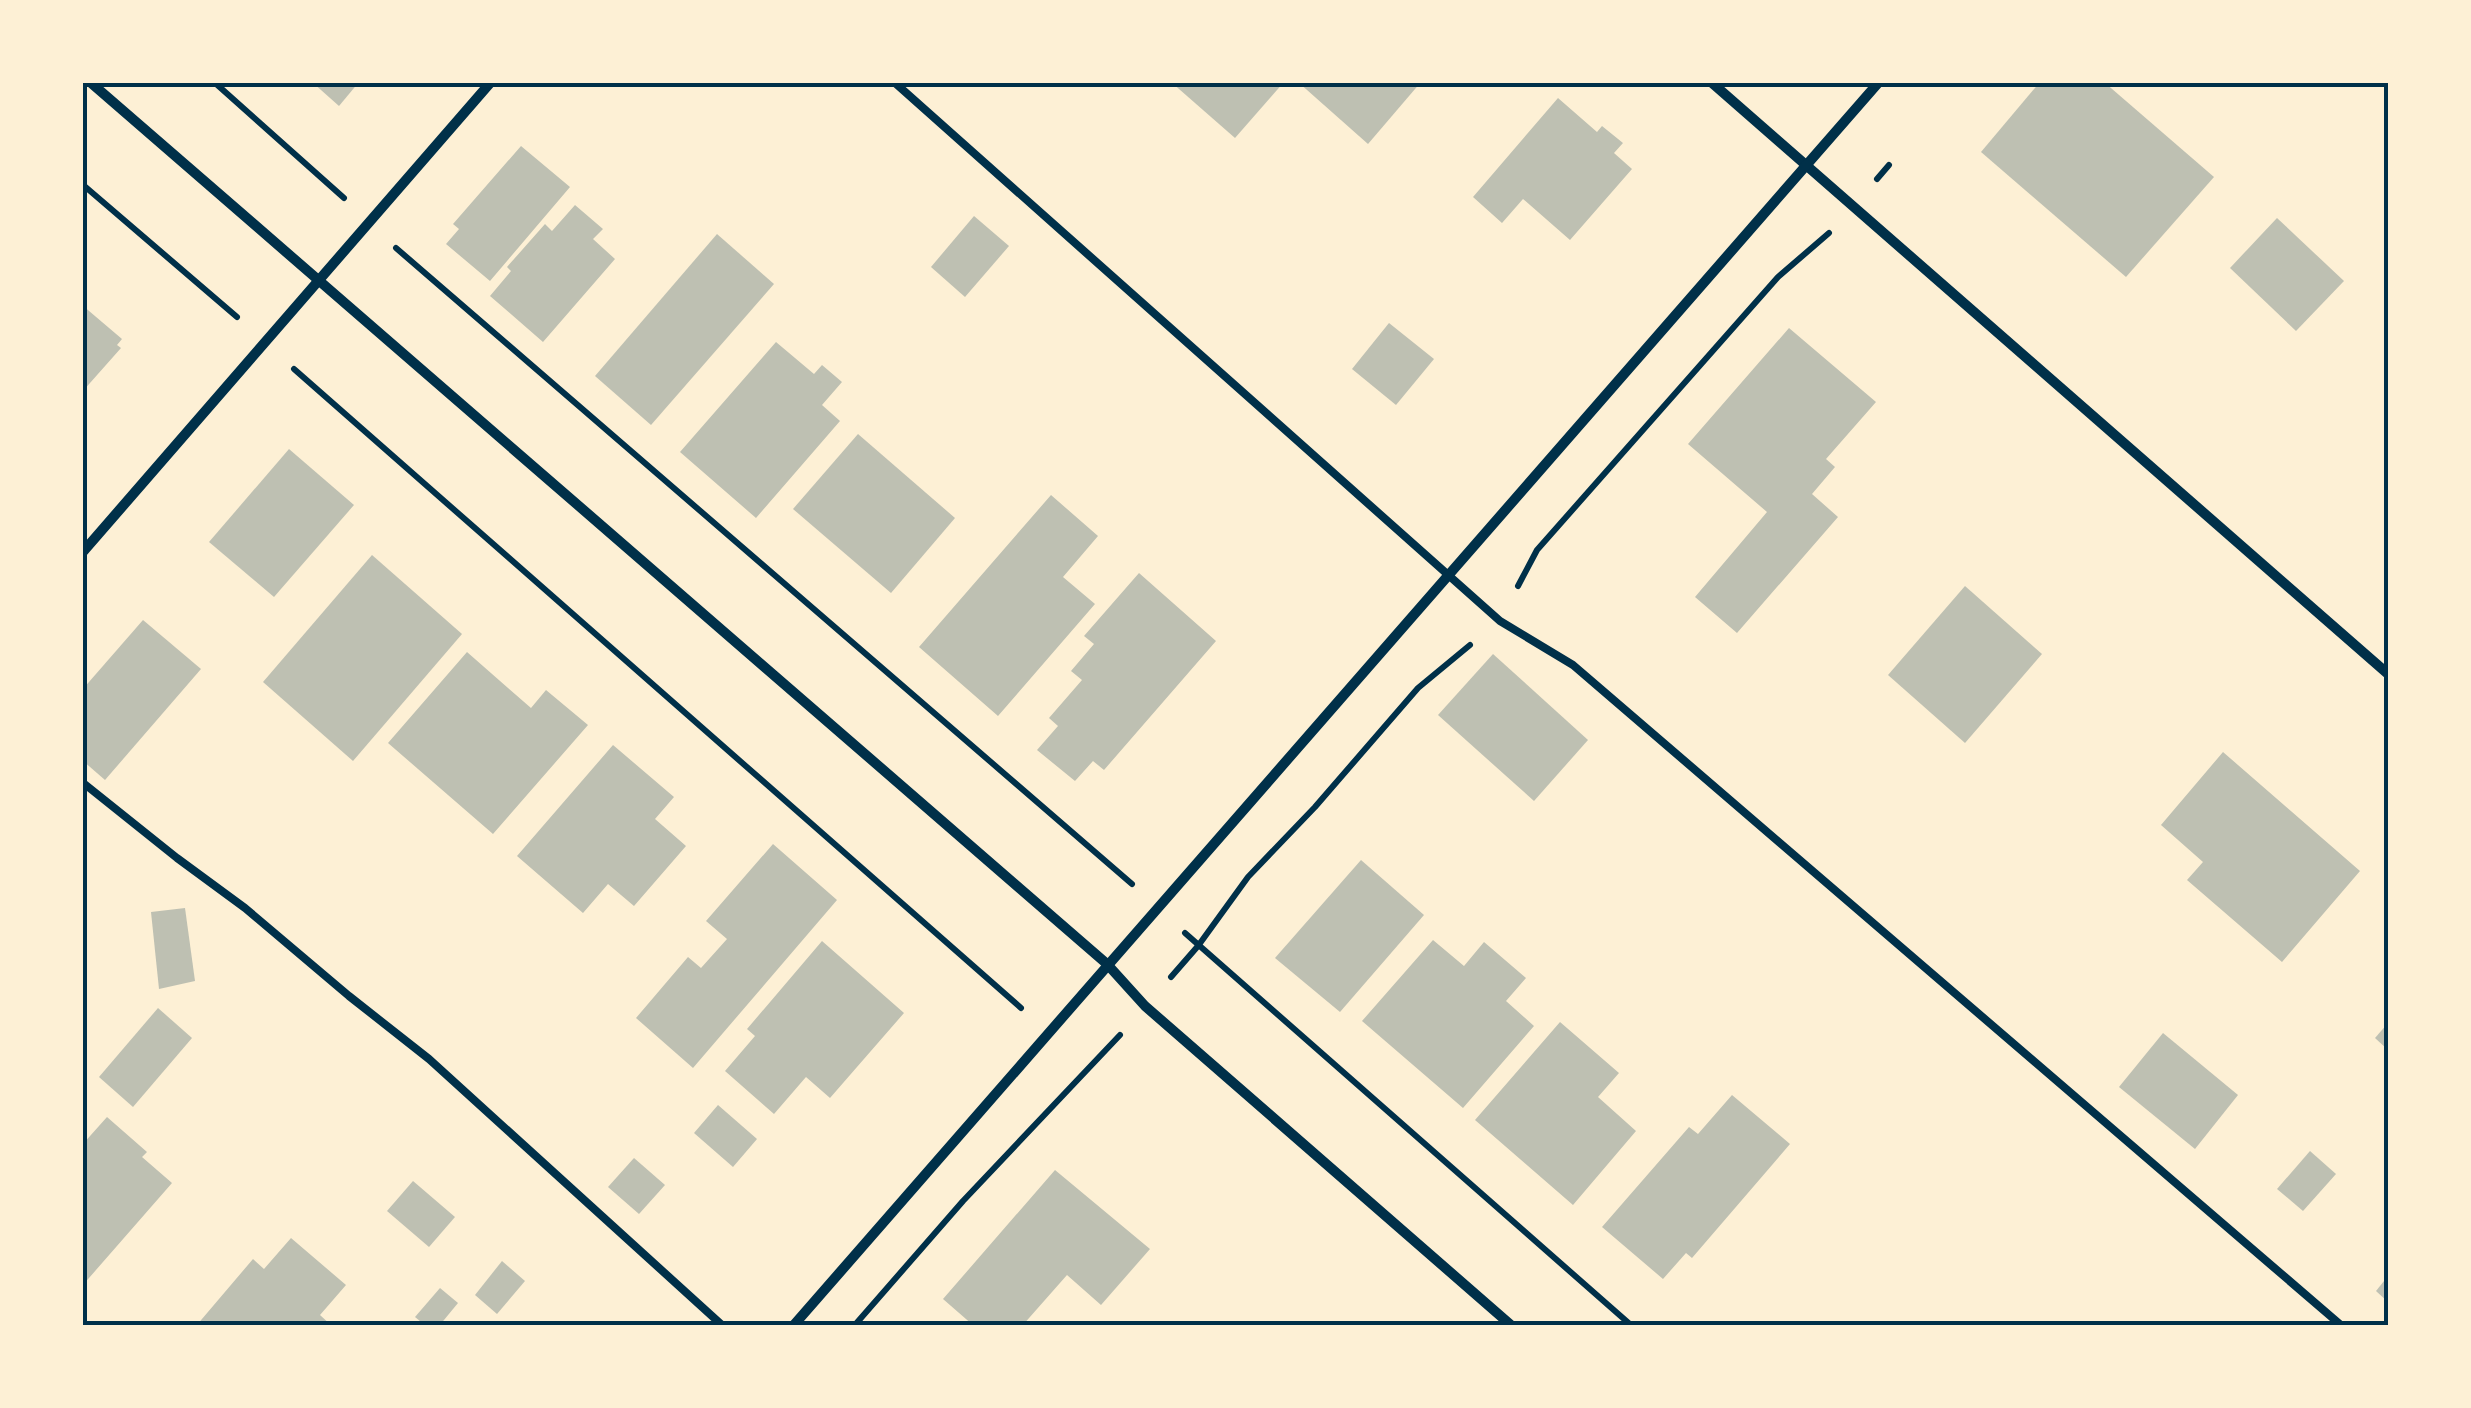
<svg xmlns="http://www.w3.org/2000/svg" width="2471" height="1408" viewBox="0 0 2471 1408" font-family="Inter,sans-serif">
<style>
.building{fill:#bec0b2}
.lines{fill:none;stroke-linecap:round;stroke-linejoin:round}
.path{stroke:#003049;stroke-width:6}
.service{stroke:#003049;stroke-width:8}
.minor{stroke:#003049;stroke-width:10}
.neatline{fill:none;stroke:#003049;stroke-width:4}
</style>
<rect width="100%" height="100%" fill="#fdf0d5"/>
<g class="building">
<polygon points="312,82 359,82 339,106"/>
<polygon points="1171,82 1284,82 1235,138"/>
<polygon points="1298,82 1421,82 1368,144"/>
<polygon points="2040,82 2104,82 2214,177 2126,277 1981,152"/>
<polygon points="1558,98 1597,132 1602,126 1623,143 1614,153 1632,169 1570,240 1523,199 1502,223 1473,197"/>
<polygon points="521,146 570,187 490,281 446,244 459,229 453,224"/>
<polygon points="575,205 603,229 593,239 615,259 543,342 490,296 511,271 507,267 545,224 552,231"/>
<polygon points="974,216 1009,246 965,297 931,267"/>
<polygon points="2277,218 2344,281 2296,331 2230,268"/>
<polygon points="717,234 774,284 651,425 595,376"/>
<polygon points="82,305 122,339 117,345 121,348 82,392"/>
<polygon points="1389,323 1434,359 1396,405 1352,369"/>
<polygon points="1789,328 1876,402 1826,459 1835,467 1812,494 1838,517 1737,633 1695,597 1767,512 1688,444"/>
<polygon points="776,342 814,374 822,365 842,382 822,405 840,421 756,518 680,452"/>
<polygon points="858,434 955,518 891,593 793,509"/>
<polygon points="289,449 354,505 274,597 209,542"/>
<polygon points="1051,495 1098,536 1063,577 1095,604 998,716 919,647"/>
<polygon points="372,555 462,634 353,761 263,682"/>
<polygon points="1139,573 1216,641 1104,770 1093,761 1075,781 1037,750 1058,726 1049,718 1082,680 1071,671 1094,644 1084,636"/>
<polygon points="1965,586 2042,654 1965,743 1888,675"/>
<polygon points="143,620 201,669 105,780 82,760 82,690"/>
<polygon points="467,652 531,708 546,690 588,725 493,834 388,743"/>
<polygon points="1493,654 1588,740 1534,801 1438,715"/>
<polygon points="613,745 674,797 655,819 686,846 634,906 608,884 583,913 517,856"/>
<polygon points="2223,752 2360,871 2282,962 2187,880 2203,862 2161,825"/>
<polygon points="773,844 837,900 693,1068 636,1018 688,957 701,968 727,939 706,921"/>
<polygon points="1361,860 1424,915 1340,1012 1275,958"/>
<polygon points="185,908 195,981 159,989 151,912"/>
<polygon points="1433,940 1464,966 1484,942 1526,978 1506,1001 1534,1026 1463,1108 1362,1021"/>
<polygon points="822,941 904,1013 830,1098 806,1077 774,1114 725,1071 755,1036 747,1029"/>
<polygon points="158,1008 192,1038 133,1107 99,1077"/>
<polygon points="1560,1022 1619,1073 1598,1097 1636,1131 1573,1205 1475,1120"/>
<polygon points="2388,1023 2388,1050 2375,1038"/>
<polygon points="2163,1033 2238,1095 2195,1149 2119,1087"/>
<polygon points="1732,1095 1790,1144 1692,1258 1686,1253 1663,1279 1602,1227 1689,1127 1698,1134"/>
<polygon points="718,1105 757,1139 733,1167 694,1133"/>
<polygon points="107,1117 147,1152 142,1157 172,1183 82,1286 82,1145"/>
<polygon points="2310,1151 2336,1174 2303,1211 2277,1189"/>
<polygon points="634,1158 665,1185 639,1214 608,1187"/>
<polygon points="1055,1170 1150,1249 1101,1305 1067,1275 1022,1326 974,1326 943,1299"/>
<polygon points="413,1181 455,1217 429,1247 387,1211"/>
<polygon points="291,1238 346,1285 320,1315 332,1326 196,1326 253,1259 264,1269"/>
<polygon points="502,1261 525,1281 497,1314 475,1295"/>
<polygon points="2388,1276 2388,1302 2376,1291"/>
<polygon points="440,1288 458,1303 439,1326 426,1326 415,1317"/>
</g>
<g class="lines">
<g class="path">
<polyline points="214,82 344,198"/>
<polyline points="1877,179 1889,165"/>
<polyline points="82,184 237,317"/>
<polyline points="396,248 1132,884"/>
<polyline points="294,369 1021,1008"/>
<polyline points="1518,586 1537,550 1778,277 1829,233"/>
<polyline points="1185,933 1632,1326"/>
<polyline points="1171,977 1198,946 1248,877 1315,807 1418,688 1470,645"/>
<polyline points="854,1326 963,1201 1120,1035"/>
</g>
<g class="service">
<polyline points="894,82 1500,621 1573,665 2342,1326"/>
<polyline points="82,782 177,858 245,908 349,996 429,1059 723,1326"/>
</g>
<g class="minor">
<polyline points="90,82 1107,964 1145,1006 1512,1326"/>
<polyline points="1711,82 2388,674"/>
<polyline points="82,553 491,82"/>
<polyline points="793,1326 1879,82"/>
</g>
</g>
<rect width="2471" height="1408" fill="none" stroke="#fdf0d5" stroke-width="170"/>
<rect x="85" y="85" width="2301" height="1238" class="neatline"/>
</svg>
